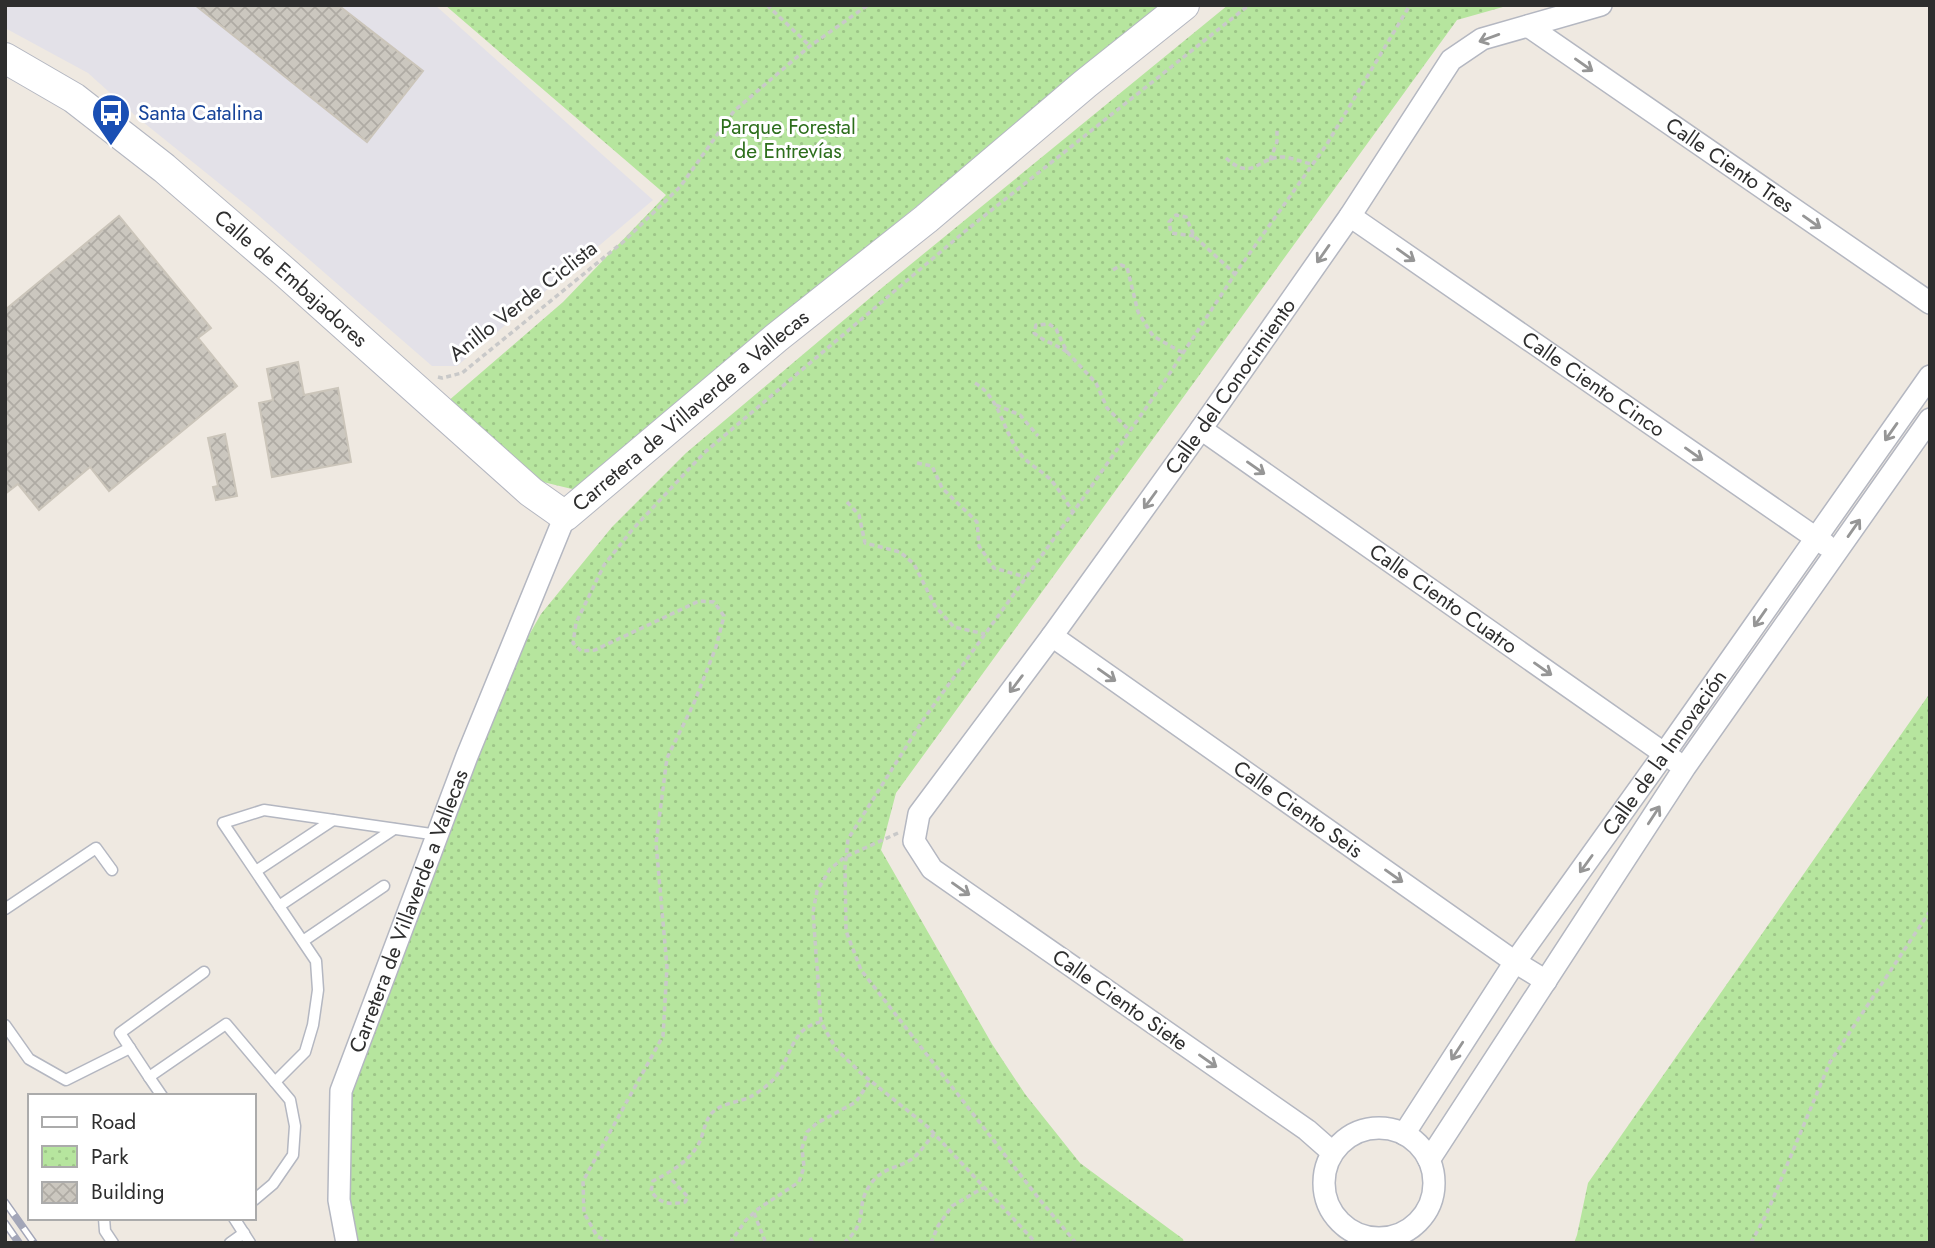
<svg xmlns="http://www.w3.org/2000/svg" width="1935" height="1248" viewBox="0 0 1935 1248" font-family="Jost,sans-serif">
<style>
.industrial{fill:#e3e1e8}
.park{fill:url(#park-dots)}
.building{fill:url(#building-cross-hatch);stroke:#cbc5ba;stroke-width:2}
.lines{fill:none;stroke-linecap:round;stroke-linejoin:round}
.lane-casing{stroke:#b4b7c1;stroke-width:13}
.street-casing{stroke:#b4b7c1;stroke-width:24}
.secondary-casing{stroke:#b4b7c1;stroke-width:32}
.path{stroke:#c9c9c9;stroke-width:3.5;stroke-dasharray:5 3.5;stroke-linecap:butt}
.lane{stroke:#fff;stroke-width:10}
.street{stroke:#fff;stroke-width:21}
.secondary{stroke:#fff;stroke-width:30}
.rail-casing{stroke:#a3a6b8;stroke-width:8}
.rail{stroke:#fff;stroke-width:5;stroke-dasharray:16;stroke-linecap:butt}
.oneway{stroke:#969696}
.labels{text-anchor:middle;stroke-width:6;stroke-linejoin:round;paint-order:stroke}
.transit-label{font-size:21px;fill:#164399;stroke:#fff;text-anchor:start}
.park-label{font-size:21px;fill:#2c6e1b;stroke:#fff}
.street-label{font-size:21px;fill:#2e2e2e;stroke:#fff}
</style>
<defs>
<pattern id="park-dots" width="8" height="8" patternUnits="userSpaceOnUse" patternTransform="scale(1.75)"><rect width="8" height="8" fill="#b6e59e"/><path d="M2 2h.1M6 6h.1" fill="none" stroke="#9dc588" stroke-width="1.8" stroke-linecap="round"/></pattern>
<pattern id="building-cross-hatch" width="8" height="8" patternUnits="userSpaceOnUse" patternTransform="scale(1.75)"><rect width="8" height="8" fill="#cbc7bf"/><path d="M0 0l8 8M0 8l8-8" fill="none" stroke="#afaba4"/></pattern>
</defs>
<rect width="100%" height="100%" fill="#efe9e1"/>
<polygon class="industrial" points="5,5 435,5 653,200 457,366 432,366 251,209 138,118 88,73 5,28"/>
<g class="park">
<polygon points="445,5 1163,5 738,352 576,490 543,482 447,402 563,302 666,195"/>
<polygon points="1228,5 1510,5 1457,20 896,793 881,850 992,1044 1025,1094 1080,1163 1183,1239 1184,1243 355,1243 346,1163 349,1100 366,1044 513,663 541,614 612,527 686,453 883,287"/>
<polygon points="1930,693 1930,1243 1574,1243 1577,1235 1588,1183"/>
</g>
<g class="building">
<polygon points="195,5 338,5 423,71 367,142"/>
<polygon points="119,216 211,328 198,338 237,386 109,491 90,467 39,510 18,484 5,494 5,310"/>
<polygon points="298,362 304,395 338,388 351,462 272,477 259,403 273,400 267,369"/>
<polygon points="225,434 237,496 216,500 213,487 218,486 208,438"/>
</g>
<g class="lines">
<defs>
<g id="lane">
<polyline points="256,871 333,820"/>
<polyline points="279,906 394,829"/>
<polyline points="5,909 96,848 112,870"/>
<polyline points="303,941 384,886"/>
<polyline points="5,1025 29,1059 66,1080 130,1048"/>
<polyline points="149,1077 120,1033 204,972"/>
<polyline points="275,1082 305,1052 313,1025 318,990 316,961 223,823 264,810 438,835"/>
<polyline points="162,1096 149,1077 226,1024 290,1100 295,1126 293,1155 273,1184 254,1200"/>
<polyline points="104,1218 105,1231 113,1243"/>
<polyline points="234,1218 250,1243"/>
<polyline points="230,1243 244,1233"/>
</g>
<g id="street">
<path id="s1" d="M1528,26L1930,303"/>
<path id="s2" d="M1350,216L1826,545"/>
<path id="s3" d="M1201,429L1675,761"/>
<path id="s4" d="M1052,636L1515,962L1546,981"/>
<circle cx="1379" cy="1183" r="55"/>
<path id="s5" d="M1404,1134L1515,962L1664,754L1930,376"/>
<path id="s6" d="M1332,1152L1307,1130L932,869L914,841L919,814L1052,636L1201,429L1350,216L1451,60L1482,39L1601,5"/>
<polyline points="1429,1160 1685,767 1930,419"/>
<path id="s7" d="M347,1243L339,1200L341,1091L467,756L565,516"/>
</g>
<g id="secondary">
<path id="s8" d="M5,58L74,98L164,168L287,274L531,492L565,516L776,338L926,219L1085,84L1184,5"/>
</g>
</defs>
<use href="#lane" class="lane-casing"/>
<use href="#street" class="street-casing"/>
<use href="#secondary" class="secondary-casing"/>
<g class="path">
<polyline points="767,5 810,46"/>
<path d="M1226,158C1253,183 1258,156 1284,157C1293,158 1304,163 1313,164"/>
<polyline points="1270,160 1277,142 1277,128"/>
<polyline points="1194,236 1171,233 1169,222 1176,215 1186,217 1194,236 1235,274"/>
<polyline points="1113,270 1121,265 1127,267 1138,312 1153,336 1183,353"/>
<path d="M1067,352C1056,344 1044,342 1034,333L1036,325L1049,324L1056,329L1067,352L1096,383L1107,408L1130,431"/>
<polyline points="438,377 442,378 462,373 623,242 680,187 734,111 810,46 868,5"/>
<path d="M975,383C1001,398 1003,434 1022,456C1030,465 1042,471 1051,480C1059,490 1066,501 1073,512"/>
<polyline points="996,405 1020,415 1038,436"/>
<polyline points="917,463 932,466 942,488 977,522 979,546 994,568 1025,577"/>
<polyline points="847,502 859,515 865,543 900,552 914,564 935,606 954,627 985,634"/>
<polyline points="898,833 845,857 830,869 817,891 813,912 821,1022 836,1049 862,1074 928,1127 1036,1243"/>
<path d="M672,1180L688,1197L685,1202C670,1205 660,1204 651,1191L653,1181C672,1171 692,1160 701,1139C704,1130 705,1122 711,1114C720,1103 737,1103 750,1097C757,1093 766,1087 772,1081C792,1061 789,1028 821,1022"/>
<polyline points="754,1213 765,1241"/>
<polyline points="810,1238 813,1243"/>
<polyline points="610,1243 597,1236 584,1213 583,1181 663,1036 667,967 656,843 667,758 694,703 716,647 724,616 714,602 699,601 595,650 581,651 573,643 576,623 604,565 632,530 704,453 964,232 1249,5"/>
<polyline points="730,1243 746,1220 758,1209 799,1182 804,1167 802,1148 807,1132 817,1123 856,1102 870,1081"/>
<path d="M844,1243C871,1219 854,1207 870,1185C882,1167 897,1169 912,1159C920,1153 927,1142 934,1134"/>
<polyline points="931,1243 938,1226 952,1206 983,1188"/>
<polyline points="1076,1243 1040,1200 861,970 846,931 845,868 848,839 923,720 1084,497 1164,382 1235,274 1327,144 1410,5"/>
<polyline points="1751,1243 1767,1213 1830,1062 1930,911"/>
</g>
<use href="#lane" class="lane"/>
<use href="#street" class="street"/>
<use href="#secondary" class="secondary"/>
<defs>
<g id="rail">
<polyline points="5,1202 34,1243"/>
<polyline points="5,1223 19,1243"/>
</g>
</defs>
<use href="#rail" class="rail-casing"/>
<use href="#rail" class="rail"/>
</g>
<defs><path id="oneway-shaft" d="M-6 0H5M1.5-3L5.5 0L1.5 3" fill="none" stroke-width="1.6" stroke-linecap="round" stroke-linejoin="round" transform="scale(1.75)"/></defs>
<g class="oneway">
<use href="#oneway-shaft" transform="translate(1489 38) rotate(160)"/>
<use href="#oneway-shaft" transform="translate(1584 65) rotate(35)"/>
<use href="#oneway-shaft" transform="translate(1812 222) rotate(35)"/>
<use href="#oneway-shaft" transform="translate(1323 254) rotate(125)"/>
<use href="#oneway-shaft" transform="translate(1406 255) rotate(35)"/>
<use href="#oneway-shaft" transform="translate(1891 432) rotate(125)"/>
<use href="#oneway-shaft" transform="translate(1694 454) rotate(35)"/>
<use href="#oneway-shaft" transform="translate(1256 468) rotate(35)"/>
<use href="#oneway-shaft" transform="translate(1150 500) rotate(126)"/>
<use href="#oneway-shaft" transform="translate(1854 528) rotate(-55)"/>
<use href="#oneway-shaft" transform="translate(1760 618) rotate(125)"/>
<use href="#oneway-shaft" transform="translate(1543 669) rotate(35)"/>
<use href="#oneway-shaft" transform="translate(1107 675) rotate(35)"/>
<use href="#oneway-shaft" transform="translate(1016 684) rotate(127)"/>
<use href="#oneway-shaft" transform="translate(1654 815) rotate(-57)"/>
<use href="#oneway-shaft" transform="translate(1586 864) rotate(126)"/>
<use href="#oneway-shaft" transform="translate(1394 876) rotate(35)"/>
<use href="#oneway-shaft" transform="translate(961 889) rotate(35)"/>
<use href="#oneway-shaft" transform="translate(1457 1051) rotate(123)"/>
<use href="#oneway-shaft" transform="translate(1208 1061) rotate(35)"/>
</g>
<defs>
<symbol id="bus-pin" viewBox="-11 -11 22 30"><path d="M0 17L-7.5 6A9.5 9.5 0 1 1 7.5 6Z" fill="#1a4fb4" stroke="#fff"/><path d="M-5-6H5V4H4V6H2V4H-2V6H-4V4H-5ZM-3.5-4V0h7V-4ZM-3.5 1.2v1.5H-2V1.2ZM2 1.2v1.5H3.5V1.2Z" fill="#fff"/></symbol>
</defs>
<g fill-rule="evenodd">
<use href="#bus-pin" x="89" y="91" width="44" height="60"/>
</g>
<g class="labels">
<g class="transit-label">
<text x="138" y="120">Santa Catalina</text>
</g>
<g class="park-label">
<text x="788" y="134">Parque Forestal<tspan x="788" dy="24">de Entrevías</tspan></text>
</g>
<g class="street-label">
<text dy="7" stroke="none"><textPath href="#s1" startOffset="245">Calle Ciento Tres</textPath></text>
<text dy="7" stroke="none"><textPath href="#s8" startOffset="362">Calle de Embajadores</textPath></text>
<text transform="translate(523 301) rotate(-38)" y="7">Anillo Verde Ciclista</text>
<text dy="7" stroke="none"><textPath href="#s2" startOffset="296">Calle Ciento Cinco</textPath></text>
<text dy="7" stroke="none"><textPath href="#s6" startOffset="1080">Calle del Conocimiento</textPath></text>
<text dy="7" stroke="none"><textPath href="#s8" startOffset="889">Carretera de Villaverde a Vallecas</textPath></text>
<text dy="7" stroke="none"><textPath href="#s3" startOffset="296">Calle Ciento Cuatro</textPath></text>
<text dy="7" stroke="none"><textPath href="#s5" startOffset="462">Calle de la Innovación</textPath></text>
<text dy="7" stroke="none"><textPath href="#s4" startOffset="301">Calle Ciento Seis</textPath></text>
<text dy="7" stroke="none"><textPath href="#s7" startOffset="345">Carretera de Villaverde a Vallecas</textPath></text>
<text transform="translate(1120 1000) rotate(35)" y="7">Calle Ciento Siete</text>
</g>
</g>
<rect width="1935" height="1248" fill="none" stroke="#2e2e2e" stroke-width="14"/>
<rect x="28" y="1094" width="228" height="126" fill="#ffffff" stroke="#ababab" stroke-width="2"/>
<rect x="42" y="1117" width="35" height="10" fill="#ffffff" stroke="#ababab" stroke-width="2"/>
<text x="91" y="1129" font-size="21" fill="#2e2e2e">Road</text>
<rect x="42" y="1146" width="35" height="21" fill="url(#park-dots)" stroke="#ababab" stroke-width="2"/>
<text x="91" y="1164" font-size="21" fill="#2e2e2e">Park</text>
<rect x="42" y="1182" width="35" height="21" fill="url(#building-cross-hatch)" stroke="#ababab" stroke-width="2"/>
<text x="91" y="1199" font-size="21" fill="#2e2e2e">Building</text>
</svg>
